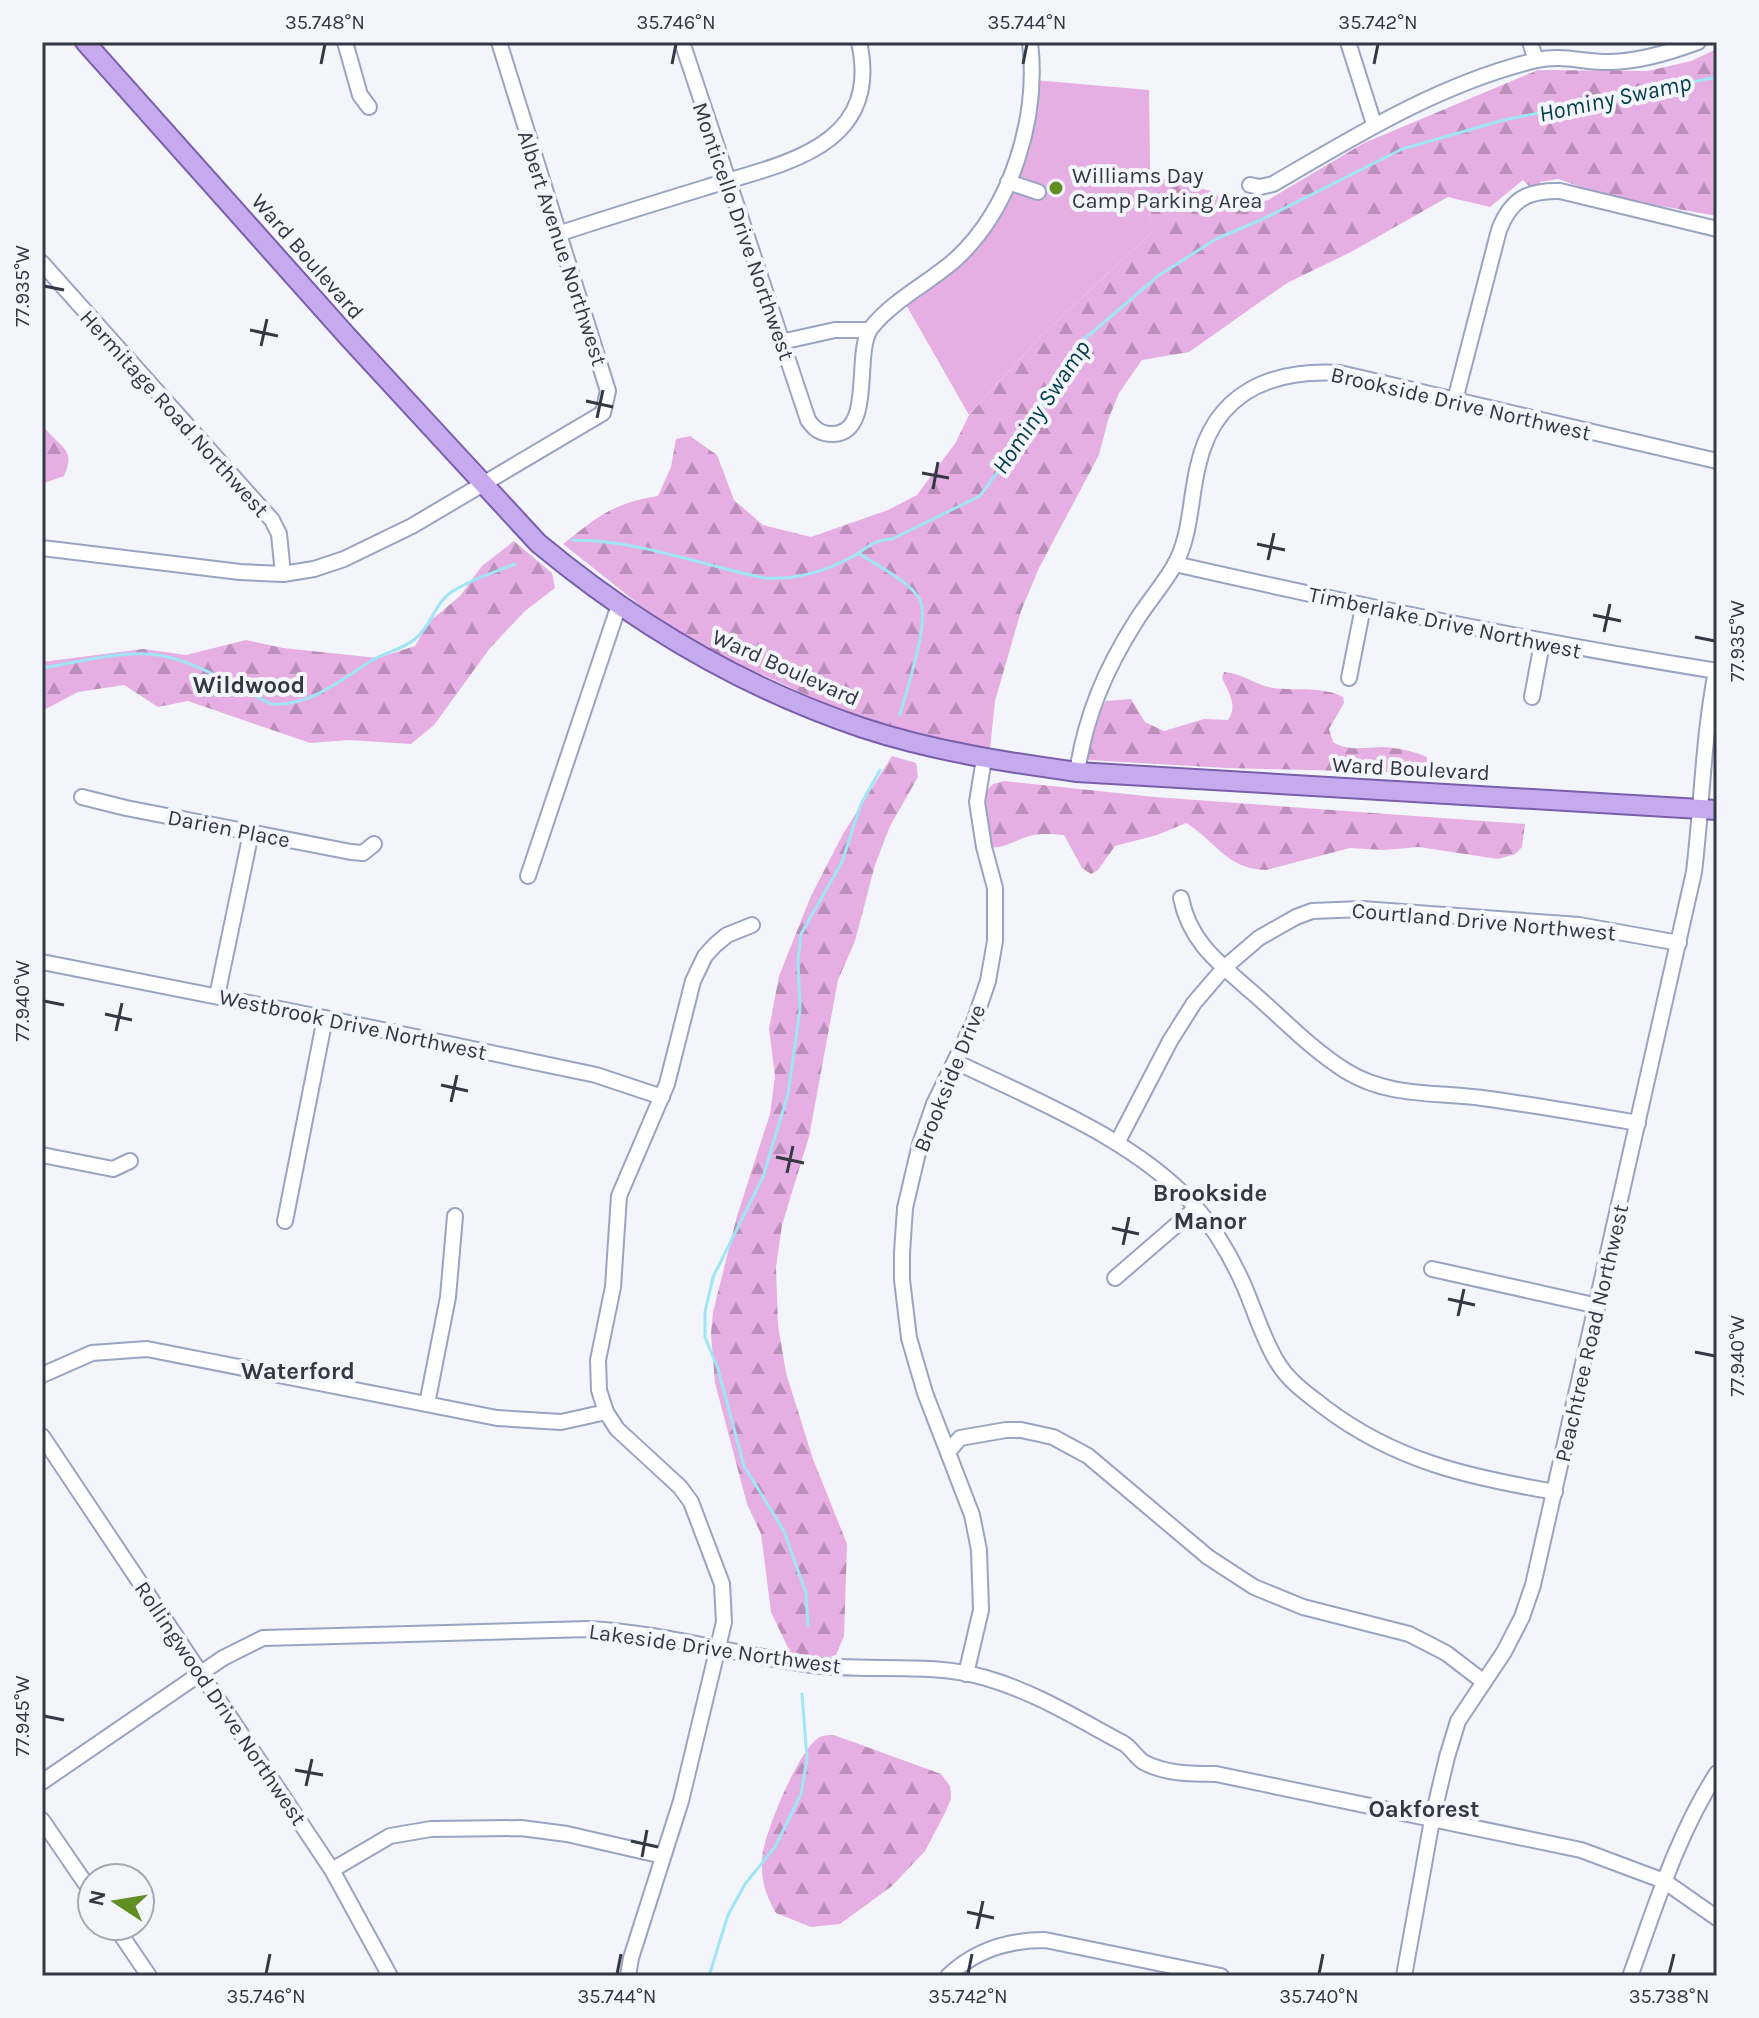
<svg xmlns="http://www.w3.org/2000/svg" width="1759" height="2018" viewBox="0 0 1759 2018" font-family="Karla,sans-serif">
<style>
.forest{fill:url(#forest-firs)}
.park{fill:#e6afe4}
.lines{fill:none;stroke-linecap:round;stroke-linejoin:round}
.stream{stroke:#a0e5f6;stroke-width:3}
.minor-casing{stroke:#9aa4c2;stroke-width:18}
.major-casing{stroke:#795eab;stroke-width:22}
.minor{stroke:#fff;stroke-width:14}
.major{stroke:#c5abee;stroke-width:18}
.ticks{fill:none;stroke:#343844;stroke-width:3}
.poi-dot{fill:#608e22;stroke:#f3f5fb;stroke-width:3}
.labels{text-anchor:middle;stroke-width:8;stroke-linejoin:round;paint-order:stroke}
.poi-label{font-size:22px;fill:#343844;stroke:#f3f5fb;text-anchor:start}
.street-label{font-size:22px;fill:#343844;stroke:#f3f5fb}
.water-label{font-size:24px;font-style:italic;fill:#003d49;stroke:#f3f5fb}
.neighbourhood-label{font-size:24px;font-weight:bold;fill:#343844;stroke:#f3f5fb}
.neatline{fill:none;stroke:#343844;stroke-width:3}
.ticks-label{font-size:20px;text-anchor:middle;fill:#343844}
</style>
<defs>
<pattern id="forest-firs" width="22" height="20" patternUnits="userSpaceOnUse" patternTransform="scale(2)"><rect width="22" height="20" fill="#e6afe4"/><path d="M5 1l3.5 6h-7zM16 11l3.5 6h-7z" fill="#bb8fba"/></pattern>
</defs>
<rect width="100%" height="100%" fill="#f3f5fb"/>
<g class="forest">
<path d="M1717,49V216L1644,203L1590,190L1558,179L1540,182L1534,191L1523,180L1490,207L1448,197L1351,252L1287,283L1189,352L1142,360L1119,393L1108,420L1099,455L1039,568L1021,611L995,701L990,749L886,725L824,703L741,665L693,641L641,606L563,544C599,516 611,504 658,496L671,467L676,439L690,436L717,455L734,500L763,525L811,537L888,510L917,495L956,442L969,415L1041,336L1151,233L1150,174L1179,184L1212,191L1233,209L1268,200L1364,143L1538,70L1648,71L1691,61Z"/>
<path d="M42,424C56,446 78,447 64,476L42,484Z"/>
<polygon points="514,541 552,573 555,588 525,611 490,648 434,725 411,744 349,740 310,743 188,701 158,707 124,685 78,692 42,711 42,662 143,649 186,655 246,640 283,648 378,658 415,646 429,622 460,596 482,566"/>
<path d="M1224,672C1242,673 1255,685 1273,688C1297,691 1322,686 1343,697L1344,703L1329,729L1333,742C1349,752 1365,747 1383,747C1399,748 1413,751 1427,757L1426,773L1227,768L1088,760C1086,740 1096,717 1106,701L1131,699L1145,722L1164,731L1204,719L1228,720C1238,706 1229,693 1222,678Z"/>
<polygon points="892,756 916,763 918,777 890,826 875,865 855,941 838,980 809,1137 782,1225 776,1267 778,1325 786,1373 813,1459 847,1544 844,1636 836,1655 819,1660 791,1654 771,1612 761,1534 747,1504 715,1383 711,1334 713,1312 737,1216 770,1114 775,1076 769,1029 779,976 811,896 843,834"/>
<path d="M1004,781L1155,797L1525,824L1522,847L1515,854L1498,859L1419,847L1384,850L1350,848L1266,870C1226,869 1216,841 1186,823L1157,835L1115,846L1098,870L1091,874L1082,868L1064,835C1052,834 1041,833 1030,836C1017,839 1004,849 991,847L983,794L993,784Z"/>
<path d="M834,1735L941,1774L950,1786L951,1799L945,1813L925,1851L892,1886L840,1924L811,1927L776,1913C766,1895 761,1882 762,1860C762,1837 798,1752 817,1739C821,1735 829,1735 834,1735Z"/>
</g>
<polygon class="park" points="1034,80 1149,90 1151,233 1041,336 969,415 905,303 1001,207"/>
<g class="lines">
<g class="stream">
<path d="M573,540C638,540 701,565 764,578C795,580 824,572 852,557C867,548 873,540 892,539L980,496L1025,435L1081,342L1158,276L1216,239L1263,219L1402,149L1504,120L1717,77"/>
<path d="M858,553C875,564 908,581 919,598C932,618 906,690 900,715"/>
<path d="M42,668C79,662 120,650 158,655C197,661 236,687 271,704C309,707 341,680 371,661C385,652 402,650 415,639C432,626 434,603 453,591C472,579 495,572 515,564"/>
<polyline points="808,1626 806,1593 784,1531 744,1466 718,1369 705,1337 705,1312 713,1277 763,1177 788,1094 800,1010 798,960 801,934 842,862 861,804 880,770"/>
<polyline points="709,1976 728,1915 745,1884 775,1847 801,1794 807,1759 802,1694"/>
</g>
<defs>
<g id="minor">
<polyline points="345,42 360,95 369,107"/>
<path d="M682,42L808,420C815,430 821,434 833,434C875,433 853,352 871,328C893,300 929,283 956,259C1012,207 1039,117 1030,42"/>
<polyline points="1348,42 1374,124"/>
<polyline points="1530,42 1536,60"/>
<polyline points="1008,182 1038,192"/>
<path d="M1250,185L1260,187L1273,184C1357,135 1441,83 1537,60C1560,55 1579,61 1603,62C1635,63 1668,53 1698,42"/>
<path d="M558,234C606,218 655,203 704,188C780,164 883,149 859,42"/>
<polyline points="42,263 272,520 279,534 283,574"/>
<polyline points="781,342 835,330 869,330"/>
<path d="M1455,400L1499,230C1511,199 1528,190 1560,191L1717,229"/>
<polyline points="42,548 240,572 283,574 314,569 344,559 412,526 603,413 608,391 499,42"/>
<path d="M1175,564C1355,605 1535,642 1717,671"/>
<polyline points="1349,678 1363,607"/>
<polyline points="1532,697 1542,643"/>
<path d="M1077,772C1086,715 1105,670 1136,621C1148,602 1163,585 1174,566C1191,537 1190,498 1198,466C1214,393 1270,369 1340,373L1717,461"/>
<polyline points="82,797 126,808 351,852 363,853 374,844"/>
<polyline points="528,876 619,605"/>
<path d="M1181,898C1190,943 1220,964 1253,993C1283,1019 1312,1050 1346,1071C1388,1097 1435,1092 1482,1098C1534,1105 1586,1114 1638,1123"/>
<polyline points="42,962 325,1018 596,1075 662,1097"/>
<polyline points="217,996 251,833"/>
<path d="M956,1062C1035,1100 1134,1139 1194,1205C1216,1230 1232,1258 1245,1288C1255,1312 1263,1338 1276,1360C1288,1381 1306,1393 1324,1407C1395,1461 1468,1477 1555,1492"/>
<polyline points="1117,1143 1170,1041 1194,1003 1224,968 1259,938 1296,917 1312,911 1362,909 1579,925 1679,943"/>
<polyline points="42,1155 113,1169 130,1161"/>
<polyline points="285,1221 325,1018"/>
<polyline points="1432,1269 1598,1306"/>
<polyline points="1115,1278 1196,1208"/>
<polyline points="42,1375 92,1353 147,1349 497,1418 561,1422 606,1412"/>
<polyline points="427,1404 448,1297 455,1216"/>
<polyline points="42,1436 332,1870 390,1976"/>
<polyline points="948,1452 960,1438 1006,1430 1021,1430 1053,1437 1088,1456 1208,1557 1254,1587 1303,1607 1409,1634 1446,1653 1484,1682"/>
<polyline points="966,1674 981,1610 979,1550 972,1515 925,1393 909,1338 902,1280 902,1253 905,1208 920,1144 934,1104 974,1022 988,981 995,941 995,888 984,847 977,802 984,759"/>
<path d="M42,1782L223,1658L263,1638L589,1629C663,1633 732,1654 805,1664C865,1673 927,1661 986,1678C1035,1692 1078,1719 1123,1743C1131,1747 1136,1758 1145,1763C1167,1774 1192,1774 1216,1774L1581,1850L1664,1881L1717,1918"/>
<polyline points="42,1820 92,1893"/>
<polyline points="332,1870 390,1836 431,1829 521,1828 567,1834 663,1856"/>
<polyline points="115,1926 149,1976"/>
<path d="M1631,1974C1656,1905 1677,1835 1717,1773"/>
<polyline points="628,1976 631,1958 681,1801 724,1622 722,1584 691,1502 680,1487 617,1429 606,1412 599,1390 598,1360 613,1287 619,1196 667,1084 693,981 705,956 715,945 727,935 752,925"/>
<path d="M948,1976C975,1950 1008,1940 1045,1940L1221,1976"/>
<path d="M1404,1976L1432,1820L1447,1757L1458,1721L1504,1652L1522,1617L1533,1585L1694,872C1702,805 1703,738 1716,671"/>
</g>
<path id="major" d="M85,42L348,337L538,543C634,623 744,688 863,728C933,751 1005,762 1077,772L1717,810"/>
</defs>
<use href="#minor" class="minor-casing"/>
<use href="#major" class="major-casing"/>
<use href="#minor" class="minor"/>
<use href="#major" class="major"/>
</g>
<path class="ticks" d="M321,64L325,44M672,64L676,44M1023,64L1027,44M1374,64L1378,44M44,286L64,290M250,330L278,336M261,346L267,319M586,401L613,407M597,418L603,390M922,473L949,478M933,489L938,462M1257,544L1285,550M1268,560L1274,533M1593,615L1621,621M1604,632L1610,604M1695,637L1715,641M44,1001L64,1005M105,1014L132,1020M116,1031L122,1003M441,1085L468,1091M451,1102L457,1075M776,1157L804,1163M787,1173L793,1146M1112,1228L1139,1234M1123,1245L1129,1217M1448,1299L1475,1305M1458,1316L1464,1289M1695,1352L1715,1356M44,1716L64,1720M295,1770L323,1775M306,1786L312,1759M631,1841L658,1847M642,1857L647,1830M967,1912L994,1918M977,1929L983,1901M266,1974L270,1954M617,1974L621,1954M968,1974L972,1954M1319,1974L1323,1954M1669,1974L1674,1954"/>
<circle class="poi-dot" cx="1056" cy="188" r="8"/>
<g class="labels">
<g class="poi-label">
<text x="1072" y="183">Williams Day<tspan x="1072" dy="25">Camp Parking Area</tspan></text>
</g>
<g class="street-label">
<text transform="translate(744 231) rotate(71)" y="8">Monticello Drive Northwest</text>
<text transform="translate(563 248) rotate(72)" y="8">Albert Avenue Northwest</text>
<text transform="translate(308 256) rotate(49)" y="8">Ward Boulevard</text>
<text transform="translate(1461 403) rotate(13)" y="8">Brookside Drive Northwest</text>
<text transform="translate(175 413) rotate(48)" y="8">Hermitage Road Northwest</text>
<text transform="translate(1445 622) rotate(12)" y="8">Timberlake Drive Northwest</text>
<text transform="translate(786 667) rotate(24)" y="8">Ward Boulevard</text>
<text transform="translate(1411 768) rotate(3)" y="8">Ward Boulevard</text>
<text transform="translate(229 828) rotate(11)" y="8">Darien Place</text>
<text transform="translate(1484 921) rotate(5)" y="8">Courtland Drive Northwest</text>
<text transform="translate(353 1024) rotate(12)" y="8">Westbrook Drive Northwest</text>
<text transform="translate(949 1078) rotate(-68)" y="8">Brookside Drive</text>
<text transform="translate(1591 1333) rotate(-77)" y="8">Peachtree Road Northwest</text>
<text transform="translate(715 1648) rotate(8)" y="8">Lakeside Drive Northwest</text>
<text transform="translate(221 1703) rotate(56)" y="8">Rollingwood Drive Northwest</text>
</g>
<g class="water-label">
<text transform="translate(1615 98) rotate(-12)" y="8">Hominy Swamp</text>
<text transform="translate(1041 407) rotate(-56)" y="8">Hominy Swamp</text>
</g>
<g class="neighbourhood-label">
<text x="249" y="693">Wildwood</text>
<text x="1210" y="1201">Brookside<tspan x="1210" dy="28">Manor</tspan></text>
<text x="298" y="1379">Waterford</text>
<text x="1424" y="1817">Oakforest</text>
</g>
</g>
<rect width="1759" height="2018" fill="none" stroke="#f3f5fb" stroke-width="88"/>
<g transform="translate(116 1902) rotate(282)"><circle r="38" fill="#f3f5fb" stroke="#a7a9b2" stroke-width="2"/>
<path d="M0-6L14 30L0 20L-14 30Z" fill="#608e22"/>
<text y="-12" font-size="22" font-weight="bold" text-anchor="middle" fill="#343844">N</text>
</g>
<rect x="44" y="44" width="1671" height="1930" class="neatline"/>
<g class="ticks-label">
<text x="325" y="29">35.748°N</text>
<text x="676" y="29">35.746°N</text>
<text x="1027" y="29">35.744°N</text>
<text x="1378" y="29">35.742°N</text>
<text transform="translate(22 286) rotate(-90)" y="7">77.935°W</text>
<text transform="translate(1737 641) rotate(-90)" y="7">77.935°W</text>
<text transform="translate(22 1001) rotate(-90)" y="7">77.940°W</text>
<text transform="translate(1737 1356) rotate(-90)" y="7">77.940°W</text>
<text transform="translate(22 1716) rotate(-90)" y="7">77.945°W</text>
<text x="266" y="2003">35.746°N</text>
<text x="617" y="2003">35.744°N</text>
<text x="968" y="2003">35.742°N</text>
<text x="1319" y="2003">35.740°N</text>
<text x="1669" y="2003">35.738°N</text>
</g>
</svg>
